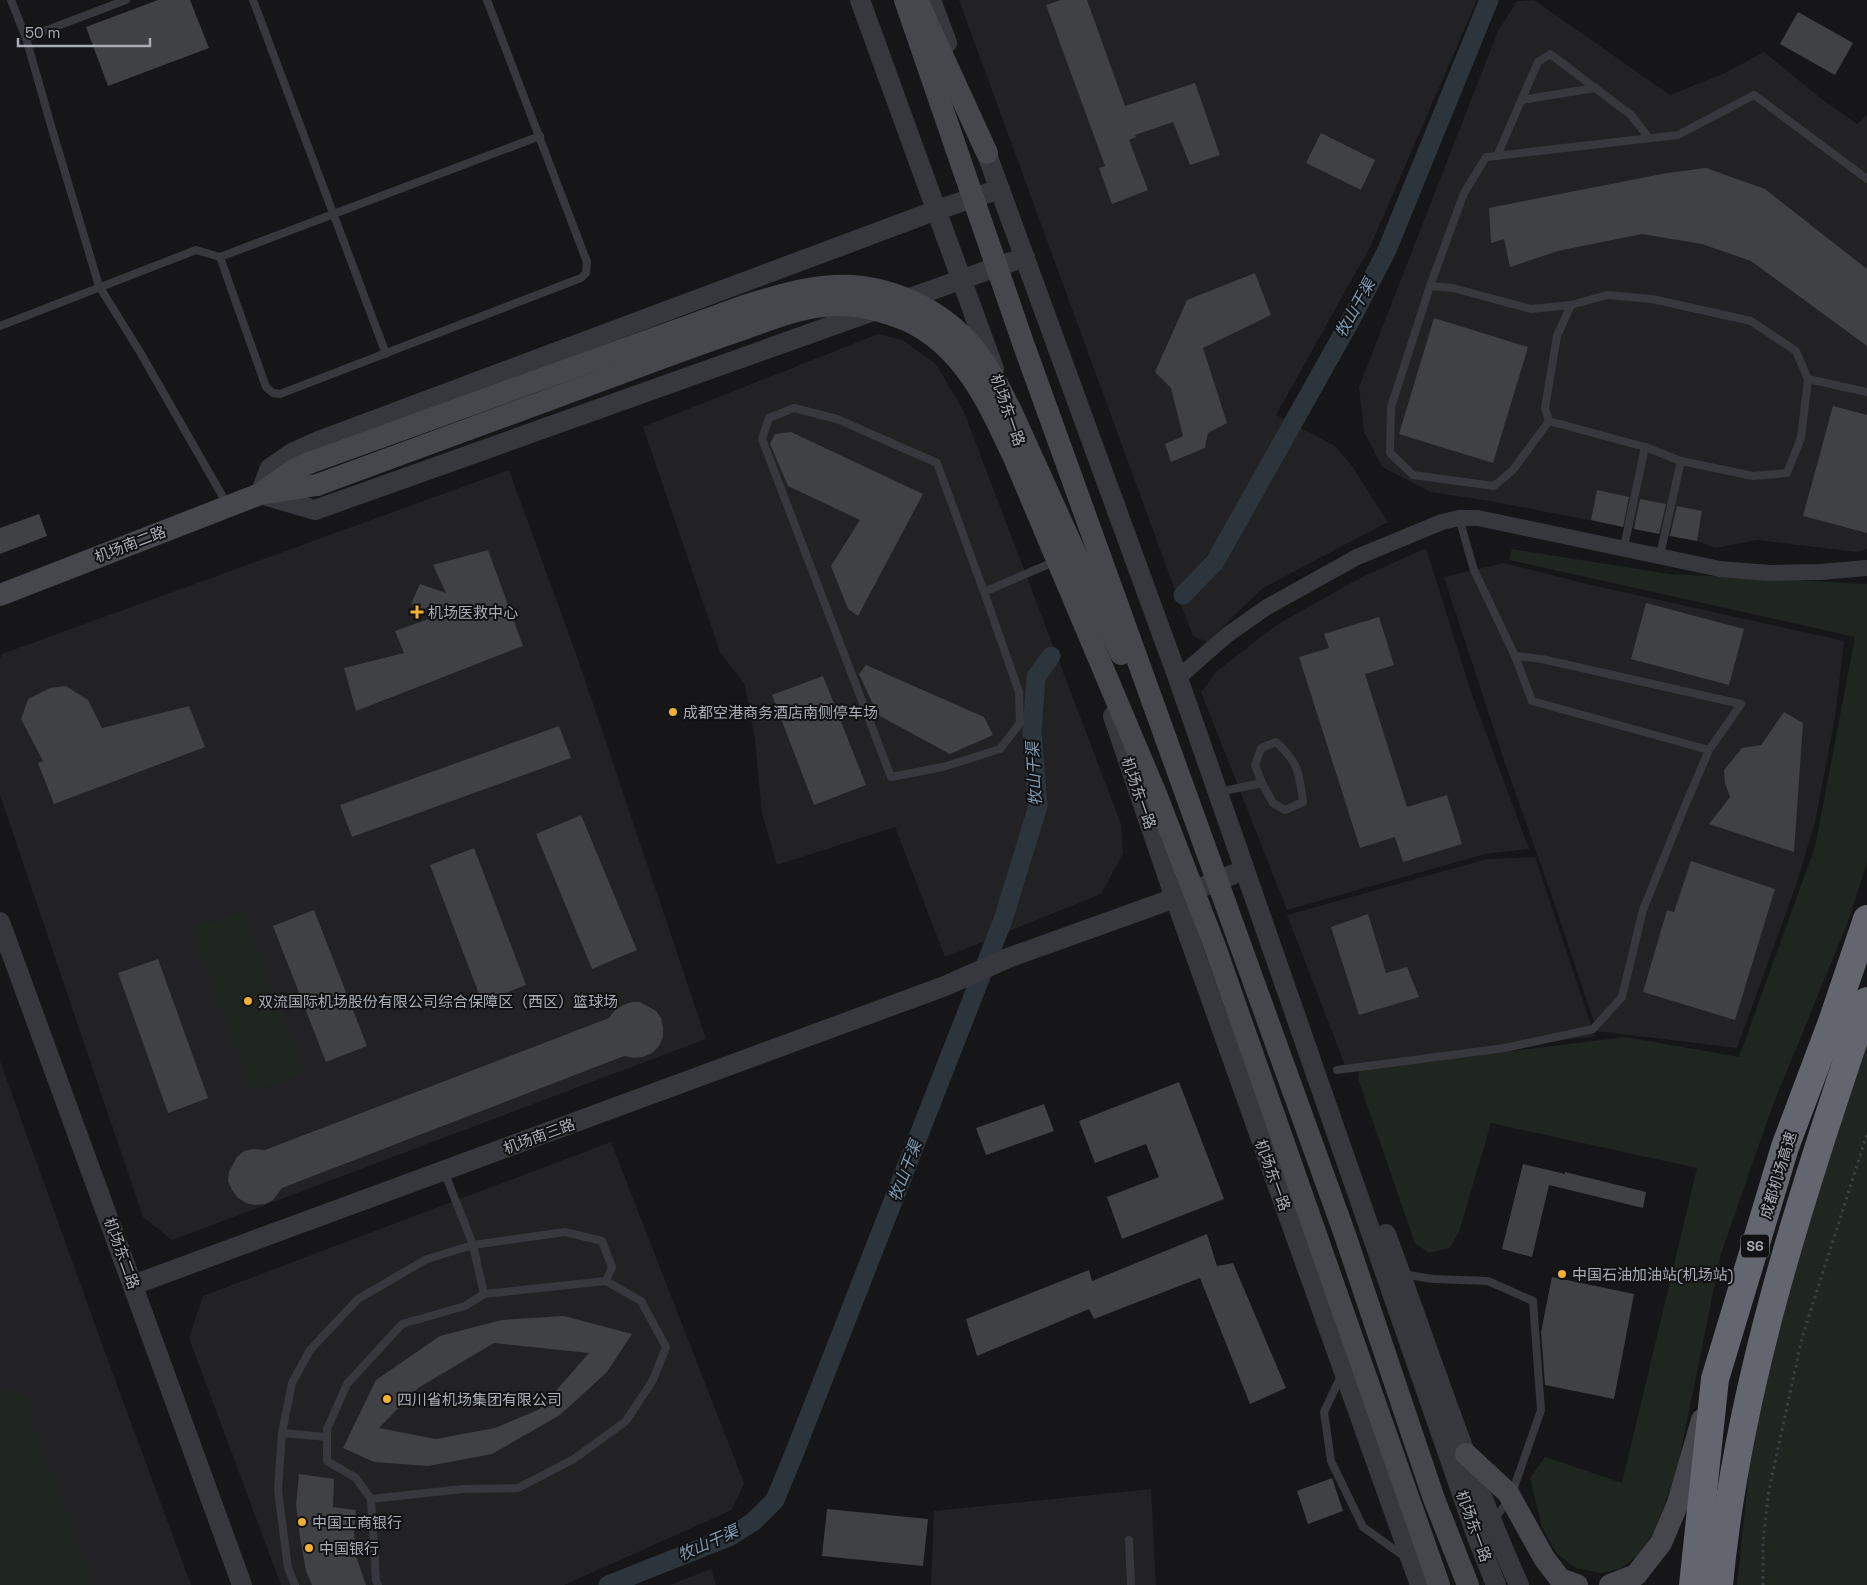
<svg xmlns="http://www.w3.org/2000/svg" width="1867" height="1585" viewBox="0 0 1867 1585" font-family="'Space Grotesk','Noto Sans SC',sans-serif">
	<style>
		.built { fill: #222225 }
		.green { fill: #1e261f }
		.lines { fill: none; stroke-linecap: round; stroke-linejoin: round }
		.canal { stroke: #2c353c; stroke-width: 19 }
		.building { fill: #404145; fill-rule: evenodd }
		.path { stroke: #3d3f44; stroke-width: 3; stroke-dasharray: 2.5 4; stroke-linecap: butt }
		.service { stroke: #37383d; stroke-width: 8 }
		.minor { stroke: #37383d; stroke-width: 16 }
		.tertiary { stroke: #37383d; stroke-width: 20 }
		.secondary { stroke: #45474d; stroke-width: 22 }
		.motorway { stroke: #63666e; stroke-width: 28 }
		.secondary-bridge { stroke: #45474d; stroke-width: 22 }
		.poi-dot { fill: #f2b134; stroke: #111113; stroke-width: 2 }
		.labels { text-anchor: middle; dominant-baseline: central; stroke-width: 4; stroke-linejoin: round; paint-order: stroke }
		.shield { fill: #111113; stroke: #7b7e86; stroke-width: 1 }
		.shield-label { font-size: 14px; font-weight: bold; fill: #a8adb8 }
		.street-label { font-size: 15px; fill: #a8adb8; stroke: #111113 }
		.poi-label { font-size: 15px; fill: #a8adb8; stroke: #111113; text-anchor: start }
		.water-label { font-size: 16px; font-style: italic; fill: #7f9bb3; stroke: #111113 }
	</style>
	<rect width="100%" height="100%" fill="#161618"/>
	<g class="built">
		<polygon points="959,0 1477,0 1370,247 1276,415 1335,446 1352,466 1388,522 1263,588 1207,642 1193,636 1172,582"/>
		<polygon points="1534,0 1670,95 1725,73 1764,52 1828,104 1857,124 1867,115 1867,549 1857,552 1757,540 1716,548 1697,541 1490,501 1431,492 1382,467 1364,432 1359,387 1498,31 1517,1"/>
		<polygon points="878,334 902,340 936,364 964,412 1121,824 1123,853 1101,894 945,957 895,827 777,865 762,813 755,740 745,685 720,652 643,427"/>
		<polygon points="509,470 579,662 706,1039 172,1240 143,1217 0,795 0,659 2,654"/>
		<polygon points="1426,548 1472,695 1529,849 1485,854 1287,910 1201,692 1217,671 1278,624 1360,578"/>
		<polygon points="1504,563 1587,584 1844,641 1835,717 1815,822 1796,885 1737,1048 1597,1031 1556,908 1505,763 1444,577"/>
		<polygon points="1535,857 1595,1036 1428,1057 1345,1065 1287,915 1487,859"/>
		<polygon points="0,1061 106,1355 191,1585 0,1585"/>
		<polygon points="611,1142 744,1483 732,1510 564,1585 281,1585 189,1338 203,1296"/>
		<polygon points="1151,1489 1156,1585 931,1585 934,1511"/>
		<polygon points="711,1569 716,1585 670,1585"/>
	</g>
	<g class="green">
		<polygon points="1512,549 1669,574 1867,584 1867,862 1849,919 1771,1110 1721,1254 1676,1475 1654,1531 1641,1553 1622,1568 1601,1573 1576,1568 1557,1554 1542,1527 1530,1478 1545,1457 1622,1483 1697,1168 1491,1123 1459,1232 1450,1248 1429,1253 1415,1243 1358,1079 1359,1070 1626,1037 1739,1057 1815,847 1855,637 1509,560"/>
		<polygon points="243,911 304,1072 253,1091 193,929"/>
		<polygon points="1867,1039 1867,1585 1737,1585 1752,1442 1774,1331"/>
		<polygon points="0,1391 16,1391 30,1397 34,1434 55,1481 93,1585 0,1585"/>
	</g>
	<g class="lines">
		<g class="canal">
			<polyline points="1183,595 1215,562 1353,316 1387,250 1489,0"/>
			<polyline points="608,1585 729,1537 753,1522 775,1500 794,1454 1003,920 1038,806 1032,731 1036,677 1051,656"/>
		</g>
	</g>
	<g class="building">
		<polygon points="158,0 190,0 209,48 108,86 86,27"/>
		<polygon points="1061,0 1087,0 1125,106 1195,83 1220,155 1190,165 1173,122 1135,135 1136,137 1129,140 1148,190 1112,204 1099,168 1105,166 1046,5"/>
		<polygon points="1798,12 1853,43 1835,75 1780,44"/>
		<polygon points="1321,133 1375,160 1361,190 1306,163"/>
		<polygon points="1706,168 1765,189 1867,269 1867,346 1751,261 1702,244 1642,234 1558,251 1510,267 1504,239 1491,243 1489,208 1667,173"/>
		<polygon points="1255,273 1271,315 1203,348 1227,423 1208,433 1205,448 1171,462 1165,444 1183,436 1171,388 1155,372 1187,300"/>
		<polygon points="1434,318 1528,347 1493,463 1399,434"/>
		<polygon points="1833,406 1867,415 1867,533 1803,516"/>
		<polygon points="791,432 923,494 858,616 848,609 831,566 860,520 788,486 770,444 775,434"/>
		<polygon points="1597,490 1629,497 1623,527 1591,520"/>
		<polygon points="1640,499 1666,504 1659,534 1634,529"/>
		<polygon points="1677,506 1702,511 1697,541 1670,536"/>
		<polygon points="39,514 47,536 0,554 0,528"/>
		<polygon points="488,550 523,646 356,711 344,668 404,653 395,631 437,616 411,604 420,584 446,593 433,565"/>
		<polygon points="1646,603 1744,629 1729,685 1631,659"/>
		<polygon points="1379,617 1394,665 1365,674 1407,807 1447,795 1462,844 1403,862 1395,837 1360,848 1299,657 1329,648 1324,634"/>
		<polygon points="866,665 984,717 993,735 950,754 878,715 859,674"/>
		<polygon points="823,676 866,785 814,805 772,695"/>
		<polygon points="66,686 88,700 102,728 189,706 205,747 54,804 38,763 43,761 21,719 28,699 50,688"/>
		<polygon points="1784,712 1803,723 1794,852 1709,824 1730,797 1725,783 1724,770 1742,748 1761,745"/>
		<polygon points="559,726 571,758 352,837 340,805"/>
		<polygon points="581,815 637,950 592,969 536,834"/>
		<polygon points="474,848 526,985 482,1002 430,865"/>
		<polygon points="1691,861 1775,889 1735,1020 1643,992 1667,910 1674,912"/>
		<polygon points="314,910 367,1046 326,1062 273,926"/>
		<polygon points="1368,914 1386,973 1407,967 1419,997 1359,1015 1331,927"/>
		<polygon points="158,959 208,1098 168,1113 118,973"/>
		<polygon points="632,1002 640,1002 656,1011 661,1018 663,1028 663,1037 659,1046 652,1053 643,1057 634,1058 624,1056 282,1188 273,1200 265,1204 255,1205 246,1203 238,1198 232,1190 228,1181 229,1172 237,1157 244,1151 253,1149 265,1150 609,1018 615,1010 623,1005"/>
		<polygon points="1179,1082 1224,1199 1122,1239 1107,1197 1159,1177 1146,1144 1095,1163 1079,1121"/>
		<polygon points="1044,1104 1054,1131 986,1155 976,1128"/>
		<polygon points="1523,1164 1565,1174 1565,1172 1646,1192 1643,1208 1549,1185 1532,1257 1502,1249"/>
		<polygon points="1207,1234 1217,1266 1233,1263 1286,1388 1250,1404 1200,1278 1094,1319 1089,1309 977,1356 966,1319 1089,1270 1092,1281"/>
		<polygon points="1552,1277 1634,1294 1614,1399 1545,1385 1541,1332"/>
		<path d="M564 1316 632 1334 607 1372 560 1415 492 1454 428 1466 374 1462 343 1448 376 1380 440 1336 502 1320ZM494 1343 589 1353 540 1409 495 1428 436 1439 379 1428 418 1388Z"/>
		<polygon points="299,1474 334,1479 333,1507 356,1510 354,1532 356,1556 366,1585 312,1585 306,1571 300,1537 296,1505"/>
		<polygon points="1332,1478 1343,1511 1308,1524 1297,1491"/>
		<polygon points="827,1509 928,1519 923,1566 822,1556"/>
	</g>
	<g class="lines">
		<polyline class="path" points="1763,1585 1763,1541 1769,1490 1802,1338 1867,1134"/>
		<g class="service">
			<polyline points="11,0 26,38 52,129 99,286 140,352 227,504"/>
			<polyline points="253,0 386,354"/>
			<polyline points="26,38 126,0"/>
			<polyline points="1522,100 1595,88"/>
			<polyline points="1497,156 1538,62 1550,54 1631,115 1649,138"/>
			<polyline points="220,257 266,387 273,393 280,394 581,278 586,273 587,262 487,0"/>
			<polyline points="1430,286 1464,193 1486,157 1678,135 1754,95 1867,179"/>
			<polygon points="1607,295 1652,299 1751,321 1796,351 1808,379 1801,438 1787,473 1753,476 1681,461 1645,447 1549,421 1545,408 1557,336 1571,305"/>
			<polyline points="0,326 196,250 220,257 540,136"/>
			<polyline points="1808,379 1867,392"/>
			<polyline points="1549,421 1513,470 1494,486 1413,475 1390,453 1391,407 1430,286 1453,288 1531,309 1571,305"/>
			<polyline points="1624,547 1645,447"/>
			<polyline points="1660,555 1681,461"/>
			<polyline points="984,592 1019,692 1020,723 1000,749 943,767 891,777 762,439 769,418 794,408 837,419 937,463 984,592 1056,561"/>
			<polyline points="1515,656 1532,701 1709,750"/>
			<path d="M1276 742C1299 763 1299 773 1303 802L1285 810 1273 803 1262 783 1255 765 1261 748Z"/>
			<polyline points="1219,792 1262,783"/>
			<polyline points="1337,1070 1505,1048 1593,1029 1622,997 1643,910 1682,813 1709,750 1741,704 1542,659 1515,656 1474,570 1459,518"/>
			<polyline points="1402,1274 1433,1279 1488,1281 1533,1301 1541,1410 1510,1499 1493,1520"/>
			<polyline points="1341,1376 1324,1412 1331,1461 1363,1527 1405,1557"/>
			<polyline points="282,1433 327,1437"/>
			<polyline points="371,1499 463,1489 518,1488 574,1459 626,1421 653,1380 666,1347 641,1301 606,1281"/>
			<polyline points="1129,1540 1131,1585"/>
			<polyline points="295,1585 288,1568 278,1490 282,1433 292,1383 310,1350 358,1299 427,1259 473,1245 565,1232 602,1241 612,1267 606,1281 484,1294"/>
			<polyline points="378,1585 376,1580 371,1499 356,1478 327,1461 327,1429 347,1384 402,1324 465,1306 484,1294 473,1245 444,1171"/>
		</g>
		<polyline class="minor" points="1178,678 1227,635 1267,607 1357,557 1442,522 1459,518 1478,518 1720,569 1769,573 1820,572 1867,568"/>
		<g class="tertiary">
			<polyline points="860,0 994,369"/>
			<polyline points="931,0 947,43"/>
			<polyline points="981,138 1178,678 1477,1537 1496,1585"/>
			<polyline points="1000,189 937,210 321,440 292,453 270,468 260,494 315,510 1025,257"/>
			<polyline points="1113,716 1175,898 1420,1585"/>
			<polyline points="0,922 242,1585"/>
			<path d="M1386 1234C1429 1351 1468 1471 1519 1585"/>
			<polyline points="133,1285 945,986 1008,958 1175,898 1244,870"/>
		</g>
		<g class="secondary">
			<polyline points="917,0 987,153"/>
			<polyline points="263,492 292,471 309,463"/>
			<polyline points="0,595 260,494 317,485"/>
			<polyline points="1466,1454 1508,1493 1544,1558 1560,1579 1577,1585"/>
			<polyline points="1610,1585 1636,1575 1661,1543 1678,1503 1702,1420"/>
		</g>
		<g class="motorway">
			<polyline points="1693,1585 1715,1379 1785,1147 1832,1022 1867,919"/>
			<path d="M1719 1585C1738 1383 1803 1192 1867 1001"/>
		</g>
		<g class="secondary-bridge">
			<polyline points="905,0 1022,340 1344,1232 1434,1499 1468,1585"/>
			<path d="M309 463 744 306C773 297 802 288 833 286 888 283 943 309 977 352 992 372 1002 393 1013 415L1121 654"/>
			<path d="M317 485C426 445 534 405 643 365 677 352 711 340 746 328 771 319 796 309 823 306 850 302 881 310 906 320 964 346 990 406 1015 460L1156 794 1214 944 1439 1585"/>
		</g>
	</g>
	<g class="poi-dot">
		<path d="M414.5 604.5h5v5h5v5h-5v5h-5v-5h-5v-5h5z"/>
		<circle cx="673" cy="712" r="5"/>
		<circle cx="248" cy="1001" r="5"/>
		<circle cx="1562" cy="1274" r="5"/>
		<circle cx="387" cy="1399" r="5"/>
		<circle cx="302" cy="1522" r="5"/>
		<circle cx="309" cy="1548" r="5"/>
	</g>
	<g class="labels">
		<rect class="shield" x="1741" y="1234.5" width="28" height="23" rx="4"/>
		<g class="shield-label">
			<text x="1755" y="1246">S6</text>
		</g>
		<g class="street-label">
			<text transform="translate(1008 410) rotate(71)">机场东一路</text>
			<text transform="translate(130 544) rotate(-21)">机场南二路</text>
			<text transform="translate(1139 793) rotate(71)">机场东一路</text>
			<text transform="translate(539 1136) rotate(-20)">机场南三路</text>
			<text transform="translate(1273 1175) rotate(70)">机场东一路</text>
			<text transform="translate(1778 1175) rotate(-73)">成都机场高速</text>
			<text transform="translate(122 1253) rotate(70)">机场东二路</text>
			<text transform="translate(1474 1526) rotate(70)">机场东一路</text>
		</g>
		<g class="poi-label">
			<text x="428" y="612">机场医救中心</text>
			<text x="683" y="712">成都空港商务酒店南侧停车场</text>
			<text x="258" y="1001">双流国际机场股份有限公司综合保障区（西区）篮球场</text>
			<text x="1572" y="1274">中国石油加油站(机场站)</text>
			<text x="397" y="1399">四川省机场集团有限公司</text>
			<text x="312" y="1522">中国工商银行</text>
			<text x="319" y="1548">中国银行</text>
		</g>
		<g class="water-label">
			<text transform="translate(1355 308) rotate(-61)">牧山干渠</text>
			<text transform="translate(1034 774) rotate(-93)">牧山干渠</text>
			<text transform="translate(905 1171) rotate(-69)">牧山干渠</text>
			<text transform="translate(708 1543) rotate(-24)">牧山干渠</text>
		</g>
	</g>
	<path d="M18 38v8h132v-8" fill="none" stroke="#a8adb8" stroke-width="2.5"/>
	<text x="25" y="38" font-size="15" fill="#a8adb8" stroke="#111113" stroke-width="4" paint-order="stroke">50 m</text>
</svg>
